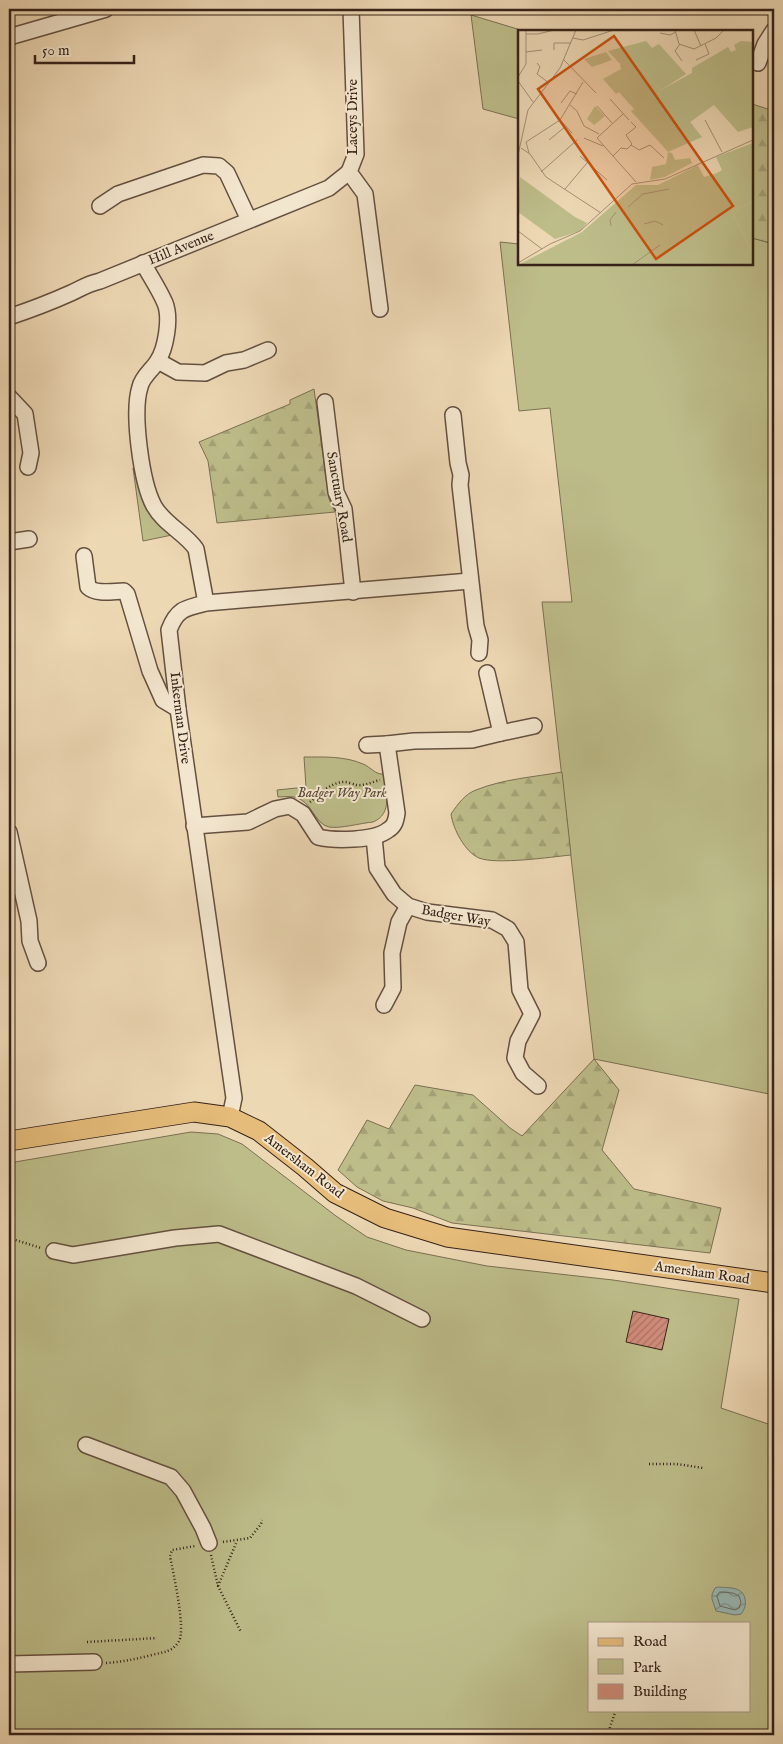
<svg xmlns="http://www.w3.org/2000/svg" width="783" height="1744" viewBox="0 0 783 1744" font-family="'IM FELL English',serif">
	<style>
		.green { fill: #bdbd8a; stroke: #7a7052; fill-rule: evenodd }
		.forest { fill: url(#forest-firs); stroke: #7a7052 }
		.water { fill: url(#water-waves); stroke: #727d76 }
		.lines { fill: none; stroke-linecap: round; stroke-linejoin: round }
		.shore { stroke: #686e66; stroke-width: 1 }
		.building { fill: url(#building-hatch); stroke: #362219 }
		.minor-casing { stroke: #645040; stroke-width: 18 }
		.major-casing { stroke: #362219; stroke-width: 21 }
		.path { stroke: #362219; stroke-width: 2.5; stroke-dasharray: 1 2.5; stroke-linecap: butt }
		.minor { stroke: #f3e6ce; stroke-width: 15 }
		.major { stroke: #e6bc7a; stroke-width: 19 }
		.labels { text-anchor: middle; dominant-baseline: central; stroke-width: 4; stroke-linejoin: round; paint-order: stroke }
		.street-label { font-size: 14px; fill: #362219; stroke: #f3e6ce }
		.park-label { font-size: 14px; font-style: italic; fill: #584935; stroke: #f3e6ce }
		.inset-road { fill: none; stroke: #a48f76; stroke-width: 1 }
		.view { fill: #cd510e; fill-opacity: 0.15; stroke: #cd510e; stroke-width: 2.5 }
		.inset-edge { fill: none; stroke: #362219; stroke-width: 2.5 }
	</style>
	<defs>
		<pattern id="forest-firs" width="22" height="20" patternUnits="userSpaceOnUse" patternTransform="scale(1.25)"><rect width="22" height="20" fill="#bdbd8a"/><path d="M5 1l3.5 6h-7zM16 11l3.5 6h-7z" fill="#a3a276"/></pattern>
		<pattern id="water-waves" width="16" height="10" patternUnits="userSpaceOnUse" patternTransform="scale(1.25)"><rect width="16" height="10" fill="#9ab9b4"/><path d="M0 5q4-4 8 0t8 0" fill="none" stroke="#7e9692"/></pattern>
		<pattern id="building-hatch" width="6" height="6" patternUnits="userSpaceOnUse" patternTransform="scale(1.25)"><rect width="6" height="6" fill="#d08c7a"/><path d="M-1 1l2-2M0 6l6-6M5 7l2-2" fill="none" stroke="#aa7263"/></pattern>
	</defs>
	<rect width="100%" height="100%" fill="#edd8b4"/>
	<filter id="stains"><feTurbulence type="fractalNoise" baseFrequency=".004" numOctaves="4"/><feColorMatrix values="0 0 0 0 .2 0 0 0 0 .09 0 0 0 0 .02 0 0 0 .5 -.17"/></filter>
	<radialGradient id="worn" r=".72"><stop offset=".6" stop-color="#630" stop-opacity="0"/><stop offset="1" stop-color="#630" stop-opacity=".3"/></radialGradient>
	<g class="green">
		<polygon points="471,15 524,31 519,31 519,119 483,109"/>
		<polygon points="752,238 774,244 774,1095 594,1059 542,602 572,602 550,408 519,411 500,242 519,244 519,264 752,264"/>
		<polygon points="133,468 143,501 159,522 172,535 143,541"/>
		<path d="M304 757C324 757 345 756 363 764 371 767 375 775 384 774 386 791 393 814 373 822 361 823 340 829 329 827 314 824 312 800 294 797 289 796 283 797 278 797L277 790 306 787Z"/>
		<path d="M191 1132 218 1134 242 1144 336 1216 367 1237 406 1250 487 1266 613 1280 739 1299 721 1408 774 1426V1735H9V1163ZM589 1623H749V1710H589Z"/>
	</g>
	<g class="forest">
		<polygon points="752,104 774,111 774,244 752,238"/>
		<polygon points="314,389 329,499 335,512 217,523 208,461 199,442 290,404 290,400"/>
		<path d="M562 772 571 855C551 857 496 865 479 858 465 852 453 829 451 814 458 804 465 794 476 790 503 779 534 777 562 772Z"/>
		<polygon points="594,1059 619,1090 602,1150 634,1189 721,1208 710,1253 452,1223 413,1208 383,1201 357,1187 338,1170 367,1120 389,1129 415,1085 473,1095 510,1128 522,1136"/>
	</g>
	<path class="water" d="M718 1587C727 1588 743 1586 745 1599 746 1605 745 1609 741 1614L735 1615 716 1611 712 1599V1594L715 1588Z"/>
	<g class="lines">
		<polygon class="shore" points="720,1592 733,1593 739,1596 741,1602 739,1608 735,1610 720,1606 717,1596"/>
	</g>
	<polygon class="building" points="633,1311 669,1319 662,1350 626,1342"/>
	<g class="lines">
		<g class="minor-casing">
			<g id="minor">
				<polyline points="351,9 356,154 349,172 365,194 380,309"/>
				<polyline points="9,37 106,9"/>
				<polyline points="758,63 765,44 774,30"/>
				<polyline points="100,206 118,194 203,165 219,166 227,173 249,220"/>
				<path d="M143 263C150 276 159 289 165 303 171 318 166 349 157 362 152 370 142 377 140 387 132 412 141 482 154 506 164 524 185 533 196 549L206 603"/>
				<path d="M9 317C30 310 51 302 71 293 82 288 87 284 100 281L329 188 349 172"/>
				<polyline points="158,361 178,372 205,373 226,363 244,360 268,350"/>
				<polyline points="9,397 25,414 31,453 28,467"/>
				<polyline points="325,402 336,492 344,509 353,592"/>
				<polyline points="453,415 458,463 461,475 460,485 476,626 480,640 479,653"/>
				<polyline points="9,542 29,539"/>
				<path d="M84 556 88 587C96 595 114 591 124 591L127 594 150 671 163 700 178 709"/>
				<polyline points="501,733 534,726"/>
				<polyline points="367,745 387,744"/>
				<path d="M194 826 248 822 275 809 290 806 303 814 318 837C334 841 374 841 388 830 395 826 396 820 397 813L387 744 414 741 472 740 501 733 487 673"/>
				<polyline points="9,832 29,921 30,941 38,963"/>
				<polyline points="374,837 377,868 394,894 408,906 427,912 492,920 508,929 516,942 520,990 532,1014 518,1041 515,1058 523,1073 538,1086"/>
				<polyline points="384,1005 393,988 392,953 399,922 408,906"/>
				<path d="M230 1117 234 1098 178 709 169 630C177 609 185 608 206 603L470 581"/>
				<polyline points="54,1251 73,1255 175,1238 219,1234 356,1286 422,1319"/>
				<polyline points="86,1445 171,1477 183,1491 203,1528 209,1543"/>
				<polyline points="9,1664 94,1662"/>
			</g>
		</g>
		<g class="major-casing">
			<polyline id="major" points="9,1141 194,1112 230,1117 259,1131 305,1167 335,1193 385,1218 447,1237 774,1283"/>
		</g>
		<g class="path">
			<path d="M310 802C320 794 331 782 344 782 348 782 353 784 356 785 365 786 372 782 380 780"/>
			<polyline points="9,1238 41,1248"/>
			<polyline points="649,1464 677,1464 703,1468"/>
			<polyline points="223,1542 250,1538 261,1524 262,1520"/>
			<polyline points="211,1555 218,1586 241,1632"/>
			<polyline points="218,1586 237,1541"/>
			<polyline points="87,1642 157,1638"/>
			<path d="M106 1663C122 1662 136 1659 152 1655 163 1652 173 1652 179 1641 186 1629 173 1572 170 1556L172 1550 195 1546"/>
			<polyline points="609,1735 610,1727 616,1710"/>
		</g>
		<use href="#minor" class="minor"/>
		<use href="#major" class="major"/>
	</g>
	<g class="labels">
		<g class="street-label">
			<text transform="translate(353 117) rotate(-90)">Laceys Drive</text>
			<text transform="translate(181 248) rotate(-22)">Hill Avenue</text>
			<text transform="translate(339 497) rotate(80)">Sanctuary Road</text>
			<text transform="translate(180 718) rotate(83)">Inkerman Drive</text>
			<text transform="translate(456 916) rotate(10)">Badger Way</text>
			<text transform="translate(304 1166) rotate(38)">Amersham Road</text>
			<text transform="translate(702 1273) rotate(8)">Amersham Road</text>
		</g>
		<g class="park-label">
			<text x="342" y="793">Badger Way Park</text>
		</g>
	</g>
	<g transform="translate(518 30)">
		<rect width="235" height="235" fill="#edd8b4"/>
		<path d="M223 11 235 12V97L220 102 196 75 172 92 184 107 150 122 113 81 116 79 101 62 98 64 85 49 103 39 102 34 114 29 143 60 174 43V38L210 17 213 22 218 20 216 15ZM88 22 94 30 74 37 66 29ZM235 113V172L214 181 235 224V235H55L40 227 53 235H0L64 202 118 155H140L180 135 186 147 199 143 204 140 198 127Z" fill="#bdbd8a"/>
		<path d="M128 11 134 18 141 14 168 44 143 60 114 29 102 34 90 21ZM77 76 87 86 76 95 69 89ZM150 122 154 123 157 130 172 128 174 133 147 147 132 150 134 137 148 134ZM2 147 57 187 69 193 62 201 37 209 0 182ZM235 172V224L214 181ZM192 201 198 205 196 221 183 213 187 203ZM34 218 49 224 63 235H53L37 226 31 220Z" fill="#bdbd8a"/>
		<path class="inset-road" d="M8 0V4H20L36 0M157 0 161 14 176 19 198 8 206 0M176 0 183 16M142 3 152 5 158 2M55 8 65 10 96 0M162 14 157 21 164 31M36 20V13H53M8 22 24 20M46 30 78 63M178 30 191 24 187 14M19 33 22 37 19 44 31 53M0 47 8 34V4M0 51 15 72M92 69 111 90M43 73 52 61 59 64M52 75 59 81 66 96 81 104M79 76 94 93M105 84 79 108 118 152M42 90 54 103M187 90 204 122M66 108 85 116M31 110 47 97M113 115 121 120 132 115 146 128M3 118 12 124 28 147 83 183M11 123 8 112 42 90 65 52M0 125 10 80 42 38 58 0M62 126 89 150M95 126 103 118 109 119 114 114 108 105 118 97 113 92M23 142 59 110M47 159 69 133M110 177 125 164 151 159M126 194 137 191 145 195M93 196 92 190 98 182M0 201 24 219M0 233 32 214 62 201 114 154 147 149 235 110M114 235 142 215"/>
		<path class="view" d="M96 6 215 176 138 229 20 59Z"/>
		<rect width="235" height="235" class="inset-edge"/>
	</g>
	<rect width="783" height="1744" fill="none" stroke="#edd8b4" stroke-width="30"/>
	<rect x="10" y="10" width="763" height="1724" fill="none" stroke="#362219" stroke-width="2.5"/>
	<rect x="15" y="15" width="753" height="1714" fill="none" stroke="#362219"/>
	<rect x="588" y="1622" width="162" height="90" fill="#f3e6ce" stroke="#a79886"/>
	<rect x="598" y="1638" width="25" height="8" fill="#e6bc7a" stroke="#a79886"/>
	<text x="633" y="1646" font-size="15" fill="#362219">Road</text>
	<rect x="598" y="1659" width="25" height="15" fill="#bdbd8a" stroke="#a79886"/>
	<text x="633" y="1672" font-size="15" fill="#362219">Park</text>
	<rect x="598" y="1684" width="25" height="15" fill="#d08c7a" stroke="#a79886"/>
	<text x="633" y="1696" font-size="15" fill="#362219">Building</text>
	<path d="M35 55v8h99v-8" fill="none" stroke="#362219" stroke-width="2.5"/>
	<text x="42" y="55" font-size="15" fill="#362219" stroke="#f3e6ce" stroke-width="4" paint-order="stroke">50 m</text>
	<rect width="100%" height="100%" filter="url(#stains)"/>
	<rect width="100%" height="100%" fill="url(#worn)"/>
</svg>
